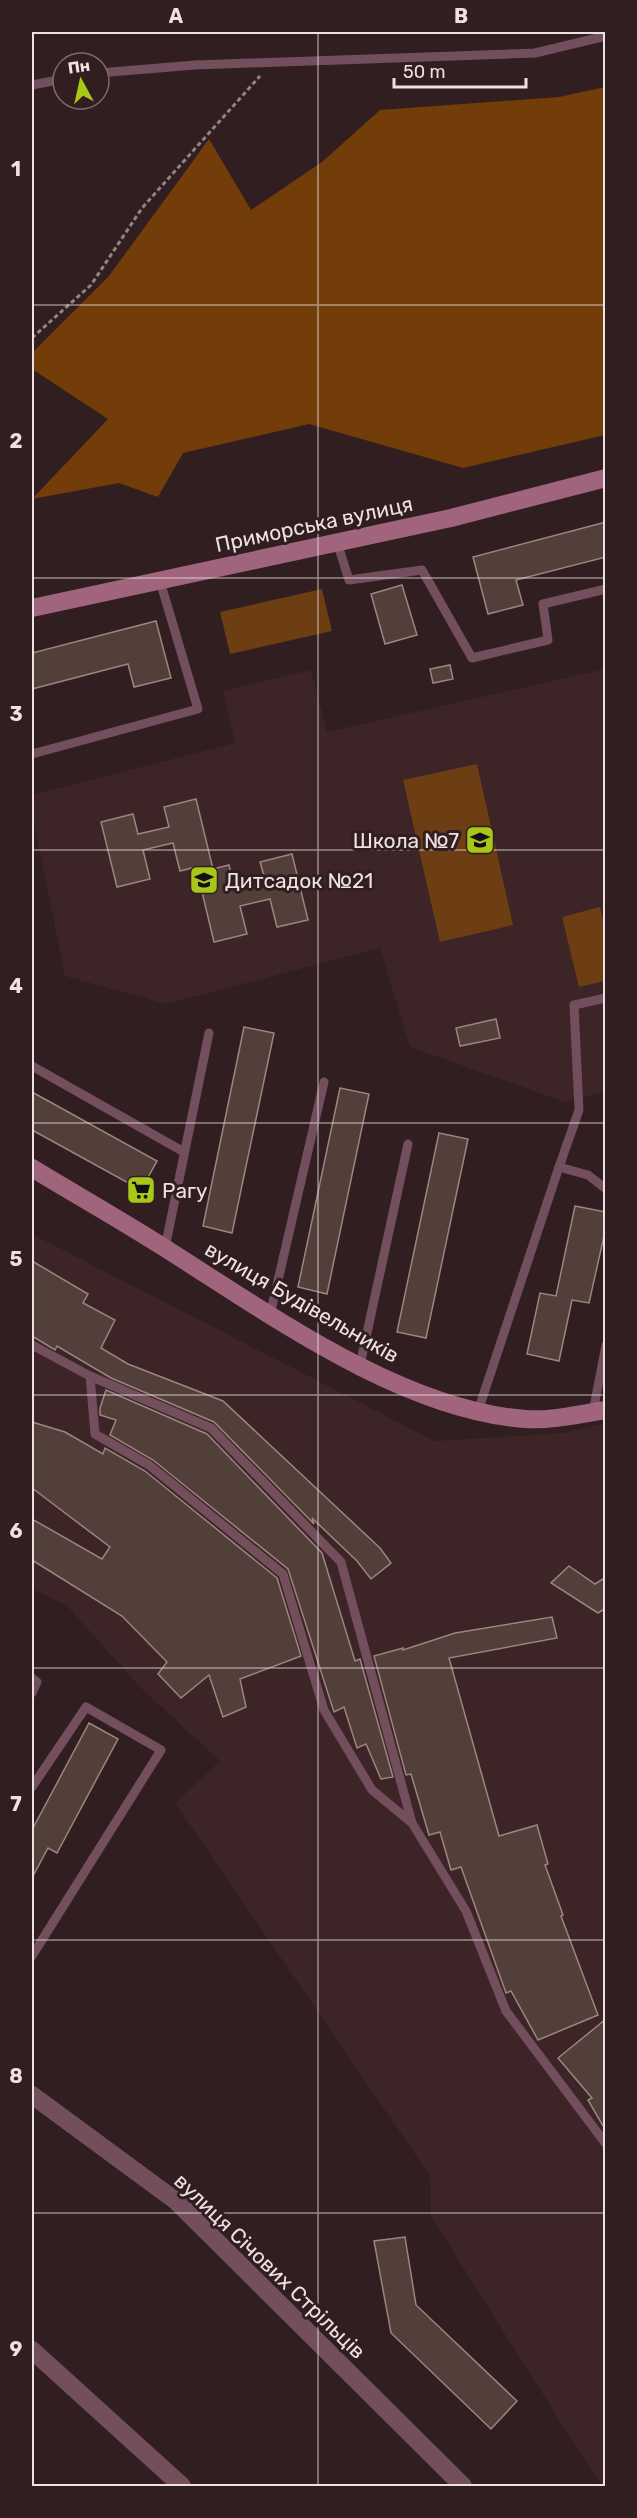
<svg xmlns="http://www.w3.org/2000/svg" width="637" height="2518" viewBox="0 0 637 2518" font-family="Rubik,sans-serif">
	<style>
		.built { fill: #3d2426 }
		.green { fill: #6d3d13 }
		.forest { fill: #733d0a }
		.building { fill: #523f3a; stroke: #9b857f; stroke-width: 1.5 }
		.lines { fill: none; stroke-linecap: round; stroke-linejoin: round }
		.path { stroke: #928384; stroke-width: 3; stroke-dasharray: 4.5 3; stroke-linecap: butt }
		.lane { stroke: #734e5d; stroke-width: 9 }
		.street { stroke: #734e5d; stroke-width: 18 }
		.secondary { stroke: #a0657d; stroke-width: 18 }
		.grid { fill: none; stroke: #eee1e1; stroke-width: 1.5; stroke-opacity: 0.55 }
		.labels { text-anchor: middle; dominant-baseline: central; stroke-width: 6; stroke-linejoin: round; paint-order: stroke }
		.street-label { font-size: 21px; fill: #eee1e1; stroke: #301e20 }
		.poi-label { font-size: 21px; fill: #eee1e1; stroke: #301e20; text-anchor: start }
		.neatline { fill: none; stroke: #eee1e1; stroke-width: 2 }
		.grid-label { font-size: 20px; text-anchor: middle; font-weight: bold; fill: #eee1e1 }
	</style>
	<rect width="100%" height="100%" fill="#301e20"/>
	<g class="built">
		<polygon points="605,669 605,1092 565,1102 410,1047 380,948 166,1004 65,976 32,813 32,795 235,743 223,691 311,670 327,732"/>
		<polygon points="32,1234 435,1441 564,1433 605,1423 605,2486 603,2486 564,2428 431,2216 430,2176 175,1803 220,1761 142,1689 67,1606 32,1589"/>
	</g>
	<g class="green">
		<polygon points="322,589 332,631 230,654 220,612"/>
		<polygon points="477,764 513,925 440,942 403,780"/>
		<polygon points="600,907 605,929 605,981 579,987 562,917"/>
	</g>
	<polygon class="forest" points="605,87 605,435 463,468 309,424 183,453 158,497 119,483 32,499 108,419 32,369 32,353 109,276 209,139 251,210 322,162 380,110 559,97"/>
	<g class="building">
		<polygon points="606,522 606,557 516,580 523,605 488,614 473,557"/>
		<polygon points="402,585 417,635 385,644 371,594"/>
		<polygon points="156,621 171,678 134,687 128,664 32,689 32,653"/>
		<polygon points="450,665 453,679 433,683 430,669"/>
		<polygon points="196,799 213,869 229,865 235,890 266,883 260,862 292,854 308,920 277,927 270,899 240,906 247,934 214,942 196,867 180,871 173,843 143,850 150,879 117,887 101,822 133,814 138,834 169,827 164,807"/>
		<polygon points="496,1019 500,1038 460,1046 456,1028"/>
		<polygon points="244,1027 274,1033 232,1233 203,1226"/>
		<polygon points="340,1088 369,1094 327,1294 298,1287"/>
		<polygon points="32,1092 157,1161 141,1190 32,1130"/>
		<polygon points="439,1133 468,1139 426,1338 397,1332"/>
		<polygon points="575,1206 606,1212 606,1227 589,1303 572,1300 559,1361 527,1354 540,1293 556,1296"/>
		<polygon points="32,1261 88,1294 83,1303 115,1320 101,1348 128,1364 223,1401 380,1548 391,1563 371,1579 357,1561 312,1518 314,1524 214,1422 111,1378 57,1346 55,1350 32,1336"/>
		<polygon points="106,1390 207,1434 322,1553 355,1661 360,1659 393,1777 381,1779 366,1744 357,1748 344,1707 334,1712 288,1569 153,1460 110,1435 116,1420 100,1415 100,1408"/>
		<polygon points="32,1422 65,1432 103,1454 105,1448 145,1471 277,1578 301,1656 240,1679 246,1707 223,1717 209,1675 181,1698 158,1674 167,1662 122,1616 32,1560 32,1519 102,1559 110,1547 32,1488"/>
		<polygon points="569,1566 595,1584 606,1577 606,1608 598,1613 551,1583"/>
		<polygon points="552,1617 557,1638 449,1658 499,1836 537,1825 548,1864 545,1865 563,1915 561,1916 598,2015 538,2040 511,1991 506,1993 461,1867 451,1870 440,1832 429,1835 411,1774 406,1775 374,1656 403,1648 403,1650 455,1633"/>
		<polygon points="89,1723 118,1739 57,1853 48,1848 32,1878 32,1830"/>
		<polygon points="606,2019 606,2131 588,2100 592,2098 558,2058"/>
		<polygon points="405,2237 416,2305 517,2401 491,2429 391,2333 374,2241"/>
	</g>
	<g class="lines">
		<polyline class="path" points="32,338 91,285 142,208 260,76"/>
		<g class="lane">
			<polyline points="99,73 195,65 535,53 606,36"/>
			<polyline points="32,85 63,79"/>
			<polyline points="337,542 349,580 422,570 472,658 548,640 543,604 606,589"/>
			<polyline points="32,754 198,709 160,581"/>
			<polyline points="32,1066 184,1152"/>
			<polyline points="559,1167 579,1110 574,1005 606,998"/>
			<polyline points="165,1248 209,1033"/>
			<polyline points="270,1315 324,1082"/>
			<polyline points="32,1345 90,1376 211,1428 341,1562 412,1823 466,1911 506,2011 606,2144"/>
			<polyline points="360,1365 408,1144"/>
			<polyline points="90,1376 95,1434 149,1465 283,1574 324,1710 372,1790 412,1823"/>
			<polyline points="478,1411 559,1167 588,1175 606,1189"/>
			<polyline points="593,1412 606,1345"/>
			<polyline points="32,1678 37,1682 32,1693"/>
			<polyline points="32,1787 86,1707 161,1750 32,1956"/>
		</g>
		<g class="street">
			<polyline points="32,2095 176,2201 463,2486"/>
			<polyline points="32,2350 182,2486"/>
		</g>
		<g class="secondary">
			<polyline points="32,608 451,518 606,478"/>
			<path d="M32 1168C78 1196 126 1223 171 1252 272 1316 403 1410 525 1419 551 1421 579 1414 606 1410"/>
		</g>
	</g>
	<path class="grid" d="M318 32V2486M32 305H606M32 578H606M32 850H606M32 1123H606M32 1395H606M32 1668H606M32 1940H606M32 2213H606"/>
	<defs>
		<g id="school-square" transform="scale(1.5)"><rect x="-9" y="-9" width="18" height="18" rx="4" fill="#a9c719" stroke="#301e20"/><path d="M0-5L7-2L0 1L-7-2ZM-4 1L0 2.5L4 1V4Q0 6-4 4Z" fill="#111"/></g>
		<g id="supermarket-square" transform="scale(1.5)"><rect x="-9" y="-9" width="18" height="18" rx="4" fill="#a9c719" stroke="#301e20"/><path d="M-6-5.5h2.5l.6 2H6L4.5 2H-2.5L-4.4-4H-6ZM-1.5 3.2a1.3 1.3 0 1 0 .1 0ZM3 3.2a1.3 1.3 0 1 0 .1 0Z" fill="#111"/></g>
	</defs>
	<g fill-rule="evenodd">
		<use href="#school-square" x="480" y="840"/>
		<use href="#school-square" x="204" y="880"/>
		<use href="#supermarket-square" x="141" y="1190"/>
	</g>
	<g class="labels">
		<g class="street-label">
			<text transform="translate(314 524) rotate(-12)">Приморська вулиця</text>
			<text transform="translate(302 1302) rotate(30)">вулиця Будівельників</text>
			<text transform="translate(270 2266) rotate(44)">вулиця Січових Стрільців</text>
		</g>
		<g class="poi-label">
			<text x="459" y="840" text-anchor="end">Школа №7</text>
			<text x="225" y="880">Дитсадок №21</text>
			<text x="162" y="1190">Рагу</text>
		</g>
	</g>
	<rect width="637" height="2518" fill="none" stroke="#301e20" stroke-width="66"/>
	<g transform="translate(81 81) rotate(352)"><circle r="28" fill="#301e20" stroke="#7c6c6d" stroke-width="1.5"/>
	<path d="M0-4.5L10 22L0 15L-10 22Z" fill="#a9c719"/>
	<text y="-9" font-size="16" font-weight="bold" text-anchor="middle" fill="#eee1e1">Пн</text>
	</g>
	<path d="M394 78v9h132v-9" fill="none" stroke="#eee1e1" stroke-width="3"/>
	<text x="403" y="78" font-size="18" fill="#eee1e1" stroke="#301e20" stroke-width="4.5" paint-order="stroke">50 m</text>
	<rect x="33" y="33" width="571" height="2452" class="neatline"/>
	<g class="grid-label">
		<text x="176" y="23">A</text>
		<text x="461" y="23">B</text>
		<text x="16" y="176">1</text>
		<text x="16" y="448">2</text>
		<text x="16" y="721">3</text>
		<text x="16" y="993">4</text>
		<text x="16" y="1266">5</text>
		<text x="16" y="1538">6</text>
		<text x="16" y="1811">7</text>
		<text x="16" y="2083">8</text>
		<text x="16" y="2356">9</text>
	</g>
</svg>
